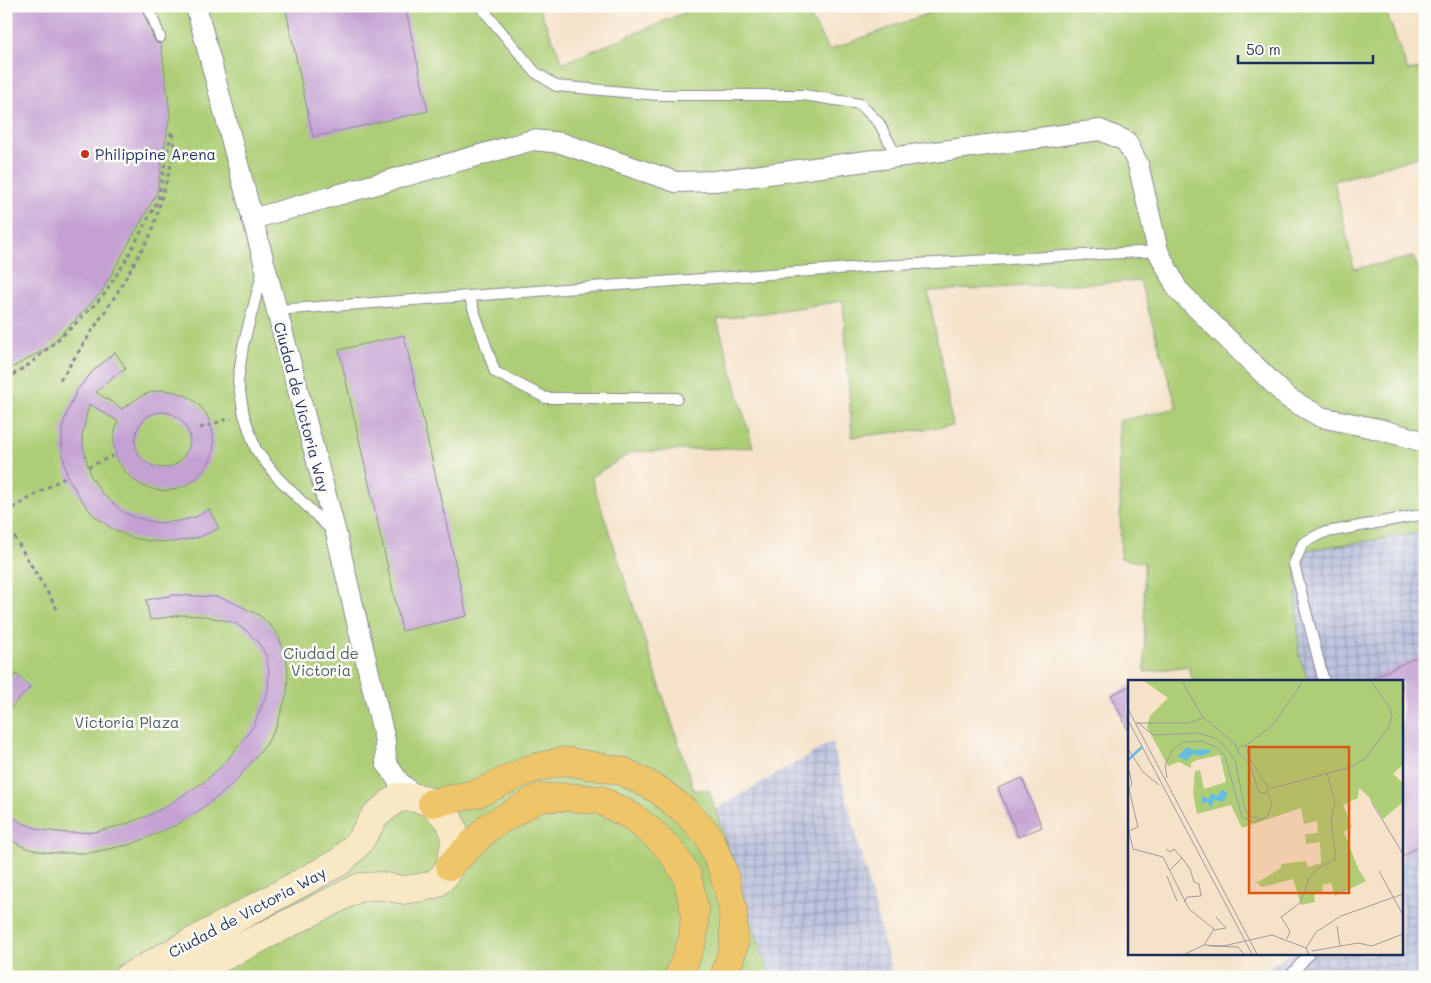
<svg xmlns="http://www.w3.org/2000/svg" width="1431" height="983" viewBox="0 0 1431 983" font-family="Mali,sans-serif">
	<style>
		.industrial { fill: url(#industrial-grid) }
		.green { fill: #adce76; stroke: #647e6a }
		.building { fill: #c4a1d3; fill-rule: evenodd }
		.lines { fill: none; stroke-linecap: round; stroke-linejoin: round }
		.lane-casing { stroke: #888894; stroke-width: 12 }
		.street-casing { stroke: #888894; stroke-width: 22 }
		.secondary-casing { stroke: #888894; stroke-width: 29 }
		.highway-casing { stroke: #888894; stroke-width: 29 }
		.path { stroke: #888894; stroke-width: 3; stroke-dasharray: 4 4; stroke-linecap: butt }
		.lane { stroke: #fff; stroke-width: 10 }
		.street { stroke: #fff; stroke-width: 20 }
		.secondary { stroke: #f8e8c3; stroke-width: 28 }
		.highway { stroke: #eec569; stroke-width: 28 }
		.poi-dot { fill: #c8321e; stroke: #fdfcf7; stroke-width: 2 }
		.labels { text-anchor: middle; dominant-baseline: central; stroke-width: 5; stroke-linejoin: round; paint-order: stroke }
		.poi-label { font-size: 15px; fill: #1b2f5e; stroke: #fdfcf7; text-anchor: start }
		.street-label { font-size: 15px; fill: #1b2f5e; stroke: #fdfcf7 }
		.park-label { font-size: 15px; fill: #475f65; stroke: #fdfcf7 }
		.inset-river { fill: none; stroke: #65bee2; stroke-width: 2.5 }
		.inset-road { fill: none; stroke: #9e9a9e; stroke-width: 1 }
		.view { fill: #de5710; fill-opacity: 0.15; stroke: #de5710; stroke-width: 2.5 }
		.inset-edge { fill: none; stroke: #1b2f5e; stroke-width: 2.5 }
	</style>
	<defs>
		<pattern id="industrial-grid" width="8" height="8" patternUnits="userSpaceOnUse" patternTransform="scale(1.25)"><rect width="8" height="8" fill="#bdc3de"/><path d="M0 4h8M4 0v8" fill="none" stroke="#999fb7"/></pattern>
	</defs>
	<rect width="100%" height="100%" fill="#fdfcf7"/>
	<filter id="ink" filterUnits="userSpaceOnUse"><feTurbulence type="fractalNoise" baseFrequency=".02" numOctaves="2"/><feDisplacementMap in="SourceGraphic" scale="10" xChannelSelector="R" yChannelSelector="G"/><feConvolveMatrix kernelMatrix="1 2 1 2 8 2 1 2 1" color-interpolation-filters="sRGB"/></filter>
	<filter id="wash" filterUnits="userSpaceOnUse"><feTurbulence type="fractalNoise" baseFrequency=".0096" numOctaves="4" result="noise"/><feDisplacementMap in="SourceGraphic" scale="20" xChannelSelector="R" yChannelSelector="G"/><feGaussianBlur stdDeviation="1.12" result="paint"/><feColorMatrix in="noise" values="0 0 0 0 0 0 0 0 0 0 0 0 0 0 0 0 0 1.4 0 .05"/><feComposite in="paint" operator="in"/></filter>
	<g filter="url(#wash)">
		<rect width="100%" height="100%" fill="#f5e2c9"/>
		<g class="industrial">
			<polygon points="1425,532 1425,977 1254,977 1289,954 1402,954 1402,682 1309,682 1299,656 1295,552"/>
			<polygon points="832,742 893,977 770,977 716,809"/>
		</g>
		<polygon class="green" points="6,6 538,6 563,63 701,6 804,6 829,50 948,6 1384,6 1408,71 1425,68 1425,155 1334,181 1354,269 1413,257 1425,283 1425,532 1295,552 1299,656 1309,682 1193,682 1188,666 1145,672 1144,563 1121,558 1119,421 1177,408 1140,281 928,291 953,426 852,437 843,301 717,320 753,447 632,452 591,477 694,790 709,790 770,977 6,977"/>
		<g id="blocks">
			<g class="building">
				<polygon points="6,6 141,6 154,39 156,43 161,44 170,114 157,193 101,293 49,347 6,371"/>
				<polygon points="285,6 405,6 428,111 313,137"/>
				<polygon points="404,335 467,616 402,631 339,350"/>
				<path d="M115 352 126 369 115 375 96 392 122 409 141 396 152 392 164 390 176 392 187 396 197 403 205 412 210 422 213 434 214 446 211 458 205 469 197 478 187 485 176 489 164 491 152 489 141 485 131 478 123 469 117 459 114 447V435L118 421 89 404 82 436 84 450 91 477 102 493 123 512 134 517 157 523 179 521 196 517 209 509 219 528 200 537 174 542 149 541 132 538 111 528 92 514 79 496 67 476 62 450V428L68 410 77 390 93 371ZM164 412 172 414 180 418 185 425 189 433 190 441 188 450 178 463 170 467 161 468 153 466 145 462 139 455 136 447 135 439 137 430 141 423 147 417 155 413Z"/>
				<polygon points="174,595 218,597 232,602 259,615 271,626 279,637 287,662 288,676 287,694 276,727 266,745 238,778 224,792 197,812 176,825 132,844 89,853 57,853 43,852 26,848 6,838 6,812 20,822 41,830 68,833 94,832 123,825 147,816 165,807 205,781 226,762 253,727 268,691 269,670 265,653 258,642 248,632 235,623 223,620 205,616 181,615 150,620 146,600"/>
				<polygon points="1425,653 1425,842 1402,857 1402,682 1364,682"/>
				<polygon points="16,674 30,687 6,713 6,684"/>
				<polygon points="1130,686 1130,734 1111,695"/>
				<polygon points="1022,778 1042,827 1018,837 998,788"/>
			</g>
		</g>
	</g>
	<g filter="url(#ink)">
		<use href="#blocks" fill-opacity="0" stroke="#888894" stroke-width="1"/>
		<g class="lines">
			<g class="lane-casing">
				<g id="lane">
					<polyline points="148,6 160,37"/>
					<polyline points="480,6 535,72 556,86 658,95 804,95 860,104 879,123 897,157"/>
					<polyline points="263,270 243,346 238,381 244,415 256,450 277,477 333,532"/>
					<polyline points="469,296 495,372 546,398 677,398"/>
					<polyline points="277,310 879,266 1158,251"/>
					<polyline points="1324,682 1294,564 1303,543 1322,533 1425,514"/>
					<polyline points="1289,977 1309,954"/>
				</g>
			</g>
			<g class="street-casing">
				<g id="street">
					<polyline points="196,6 337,537 385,741 386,763 399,782 418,798"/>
					<polyline points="252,219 533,140 561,143 676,182 715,181 1100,130 1126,141 1138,164 1158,251 1178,290 1288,398 1321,417 1378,429 1425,442"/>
				</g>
			</g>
			<g class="secondary-casing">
				<polyline id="secondary" points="128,977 341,861 360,841 375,816 398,797 418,798 432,803 449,820 454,831 455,843 450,866 444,876 435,884 424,887 404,890 380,886 360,887 183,977"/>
			</g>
			<g class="highway-casing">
				<g id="highway">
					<polyline points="432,803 479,793 530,769 565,761 622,771 657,789 685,811 708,835 723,870 733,909 734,945 724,977"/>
					<polyline points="450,866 490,826 539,798 563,797 600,800 633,817 654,834 669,849 687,875 695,912 693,939 681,971 678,977"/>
				</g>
			</g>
			<g class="path">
				<polyline points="6,379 30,364 73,326 103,296 126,260 158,200 172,128"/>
				<polyline points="60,380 117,293 152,232 174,154 173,133"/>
				<polyline points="200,428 231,418"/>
				<polyline points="88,467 117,454"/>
				<polyline points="6,512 67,476"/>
				<polyline points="6,523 59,612"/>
			</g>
			<use href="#lane" class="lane"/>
			<use href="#street" class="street"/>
			<use href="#secondary" class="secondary"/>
			<use href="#highway" class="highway"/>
		</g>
	</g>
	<circle class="poi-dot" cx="85" cy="154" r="5"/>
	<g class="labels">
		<g class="poi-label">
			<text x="95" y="154">Philippine Arena</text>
		</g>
		<g class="street-label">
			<text transform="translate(302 407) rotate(75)">Ciudad de Victoria Way</text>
			<text transform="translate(247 912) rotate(-28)">Ciudad de Victoria Way</text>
		</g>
		<g class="park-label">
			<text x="321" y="653">Ciudad de<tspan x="321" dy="17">Victoria</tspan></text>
			<text x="127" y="722">Victoria Plaza</text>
		</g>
	</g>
	<g transform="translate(1128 680)">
		<rect width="275" height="275" fill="#f5e2c9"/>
		<path d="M16 1H275V84L265 94 275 103V122L255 139 241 117 231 108 230 118 215 125 224 147 216 152 230 188 238 201 207 216 203 203 194 205 195 211 186 215 187 222 173 225 165 199 134 207 125 199 130 202 153 188V184L178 181 180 187 193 183 192 162 178 164 177 154 190 153 189 141 176 144 173 128 114 148 103 125 69 134 65 113 67 91 72 90 76 109 98 102 92 75 69 80 63 83V88L51 82 40 86 19 47 22 36 40 18Z" fill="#adce76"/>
		<path d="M59 67 66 70 80 69 83 72 72 76 64 74 59 80 49 77ZM94 109 100 113 95 122 86 120 83 128 80 122 73 124 74 116 81 119 83 113 89 116Z" fill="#65bee2"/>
		<path class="inset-river" d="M0 80 14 67"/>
		<path class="inset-road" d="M54 1 74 36 107 64 111 73 121 83 131 112 138 113 140 108 120 76 119 67 114 65 110 69M0 29 129 274M0 40 124 274M9 42 25 55 68 53 85 57 95 64 107 80 117 130 123 137 130 138M8 43H61L75 38M117 66 145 45 175 1M0 69 15 92 31 105M1 90 4 104 1 109 10 147 1 151M39 98 37 85 45 69 56 62 73 61 88 67 97 76 114 137 125 142 139 137 144 125 140 111M141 109 223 87 236 79 260 49 264 37 262 28 243 1M243 121 275 174M0 148 5 169 35 177 61 229 86 249 76 265M38 169 42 172 46 169 54 178M42 190 54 178 62 189 66 202 71 204 73 216 59 217 56 222M251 191 275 235M39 196 49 221M209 246 212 266M86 250 98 248 88 237M159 259 162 251 153 237 172 223 181 198 192 187 208 179 203 140 207 122 199 93M81 266 110 267 116 274M178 268 188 252 213 236 275 214M184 271 230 263 244 266 275 254M57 274 76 265 95 266 144 255 178 268 181 274"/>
		<path class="view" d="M121 67H221V213H121Z"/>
		<rect width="275" height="275" class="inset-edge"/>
	</g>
	<rect width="1431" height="983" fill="none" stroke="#fdfcf7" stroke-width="25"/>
	<path d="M1238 55v8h135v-8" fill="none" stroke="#1b2f5e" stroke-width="2.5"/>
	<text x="1246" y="55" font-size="15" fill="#1b2f5e" stroke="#fdfcf7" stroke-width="4" paint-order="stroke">50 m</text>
</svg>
